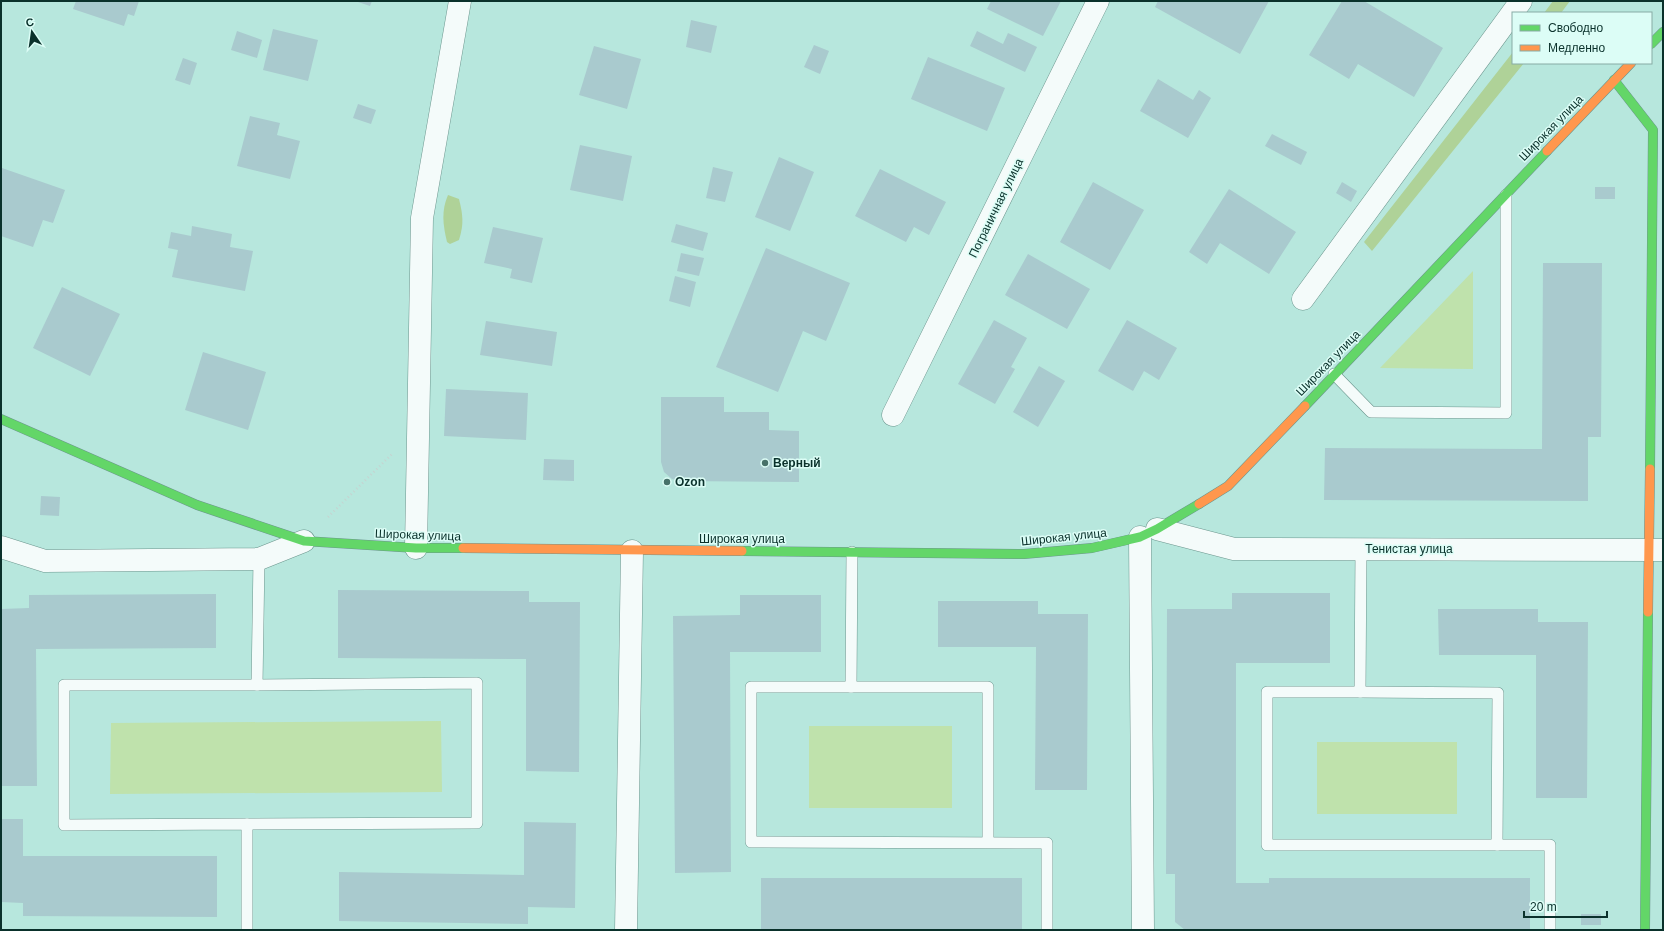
<svg xmlns="http://www.w3.org/2000/svg" width="1664" height="931" viewBox="0 0 1664 931" font-family="Arial,sans-serif">
	<style>
		.green { fill: #bfe2ac }
		.forest { fill: #afd298 }
		.building { fill: #a9cace }
		.lines { fill: none; stroke-linecap: round; stroke-linejoin: round }
		.lane-casing { stroke: #6c968e; stroke-width: 12 }
		.street-casing { stroke: #6c968e; stroke-width: 23 }
		.fast-casing { stroke: #6c968e; stroke-width: 10 }
		.slow-casing { stroke: #6c968e; stroke-width: 10 }
		.path { stroke: #c5d3d0; stroke-width: 2.5; stroke-dasharray: 1 3; stroke-linecap: butt }
		.lane { stroke: #f4fbfa; stroke-width: 11 }
		.street { stroke: #f4fbfa; stroke-width: 22 }
		.fast { stroke: #63d668; stroke-width: 9 }
		.slow { stroke: #ff974d; stroke-width: 9 }
		.poi-dot { fill: #477169; stroke: #dcfdf6; stroke-width: 1.5 }
		.labels { text-anchor: middle; dominant-baseline: central; stroke-width: 3; stroke-linejoin: round; paint-order: stroke }
		.street-label { font-size: 12px; fill: #0a312b; stroke: #dcfdf6 }
		.poi-label { font-size: 12px; font-weight: bold; fill: #0a312b; stroke: #dcfdf6; text-anchor: start }
	</style>
	<rect width="100%" height="100%" fill="#b7e7dd"/>
	<g class="green">
		<polygon points="1473,271 1473,369 1380,368"/>
		<polygon points="441,721 442,792 110,794 111,723"/>
		<rect x="809" y="726" width="143" height="82"/>
		<rect x="1317" y="742" width="140" height="72"/>
	</g>
	<g class="forest">
		<polygon points="1553,1 1570,1 1561,13 1544,13"/>
		<polygon points="1513,52 1513,63 1524,63 1372,251 1364,242"/>
		<path d="M448 195 459 199C463 215 464 224 459 240L450 244 447 242C443 225 441 211 448 195Z"/>
	</g>
	<g class="building">
		<polygon points="76,1 139,1 134,16 128,14 124,26 73,9"/>
		<polygon points="355,1 372,1 370,6"/>
		<polygon points="991,1 1061,1 1043,36 987,9"/>
		<polygon points="1158,1 1269,1 1240,54 1155,7"/>
		<polygon points="1342,1 1364,1 1443,48 1414,97 1358,64 1349,79 1309,55"/>
		<polygon points="691,20 717,26 711,53 686,47"/>
		<polygon points="273,29 318,40 308,81 263,70"/>
		<polygon points="237,31 262,40 257,58 231,50"/>
		<polygon points="977,31 1003,44 1008,33 1037,47 1025,72 970,46"/>
		<polygon points="814,45 829,51 820,74 804,67"/>
		<polygon points="594,46 641,59 627,109 579,95"/>
		<polygon points="928,57 1005,88 987,131 911,99"/>
		<polygon points="183,58 197,63 190,85 175,80"/>
		<polygon points="1158,79 1193,100 1199,90 1211,98 1188,138 1140,111"/>
		<polygon points="358,104 376,110 371,124 353,118"/>
		<polygon points="250,116 280,123 277,135 300,141 290,179 237,166"/>
		<polygon points="1272,134 1307,152 1301,165 1265,146"/>
		<polygon points="580,145 632,156 623,201 570,190"/>
		<polygon points="779,157 814,172 790,231 755,217"/>
		<polygon points="713,167 733,172 725,202 706,198"/>
		<polygon points="2,168 65,190 53,223 43,220 33,247 1,236"/>
		<polygon points="880,169 946,202 929,235 914,227 906,242 855,216"/>
		<polygon points="1093,182 1144,210 1110,270 1060,242"/>
		<polygon points="1342,182 1357,191 1351,202 1336,193"/>
		<rect x="1595" y="187" width="20" height="12"/>
		<polygon points="1229,189 1296,232 1269,274 1220,243 1207,264 1189,252"/>
		<polygon points="676,224 708,233 703,251 671,242"/>
		<polygon points="192,226 232,234 230,247 253,251 245,291 172,277 178,250 168,248 171,232 191,236"/>
		<polygon points="493,227 543,238 532,283 510,278 512,269 484,263"/>
		<polygon points="766,248 850,283 826,341 803,331 778,392 716,367"/>
		<polygon points="681,253 704,258 699,276 677,271"/>
		<polygon points="1028,254 1090,289 1067,329 1005,295"/>
		<polygon points="1543,263 1602,263 1601,437 1588,437 1588,501 1324,500 1325,448 1542,449"/>
		<polygon points="675,276 696,282 690,307 669,301"/>
		<polygon points="62,287 120,314 90,376 33,348"/>
		<polygon points="994,320 1027,338 1011,367 1015,369 995,404 958,384"/>
		<polygon points="1127,320 1177,348 1159,380 1144,371 1133,391 1098,371"/>
		<polygon points="486,321 557,332 552,366 480,355"/>
		<polygon points="203,352 266,372 248,430 185,410"/>
		<polygon points="1039,366 1065,381 1038,427 1013,412"/>
		<polygon points="446,389 528,393 526,440 444,436"/>
		<polygon points="661,397 724,397 724,412 769,412 769,430 799,431 799,482 680,481 672,479 664,472 661,462"/>
		<polygon points="544,459 574,460 574,481 543,480"/>
		<polygon points="41,496 60,497 59,516 40,515"/>
		<polygon points="338,590 529,591 529,602 580,602 579,772 526,771 526,659 338,658"/>
		<polygon points="1232,593 1330,593 1330,663 1236,663 1236,883 1269,883 1269,878 1530,878 1530,930 1185,930 1175,922 1175,874 1166,874 1167,609 1232,609"/>
		<polygon points="216,594 216,648 36,649 37,786 1,786 1,609 29,608 29,595"/>
		<polygon points="740,595 821,595 821,652 730,652 731,872 675,873 673,616 740,615"/>
		<polygon points="938,601 1038,601 1038,614 1088,614 1087,790 1035,790 1036,647 938,647"/>
		<polygon points="1438,609 1538,609 1538,622 1588,622 1587,798 1536,798 1536,655 1439,655"/>
		<polygon points="1,819 23,819 23,856 217,856 217,917 23,916 23,903 1,902"/>
		<polygon points="524,822 576,823 575,908 528,907 528,924 339,921 339,872 524,875"/>
		<rect x="761" y="878" width="261" height="52"/>
		<rect x="1581" y="914" width="20" height="11"/>
	</g>
	<g class="lines">
		<g class="lane-casing">
			<g id="lane">
				<polyline points="1334,374 1371,412 1506,413 1506,195"/>
				<polyline points="1361,549 1360,692 1267,692 1267,845 1550,845 1550,930"/>
				<polyline points="852,552 851,687 751,687 751,842 1047,843 1047,930"/>
				<polyline points="851,687 988,687 988,842"/>
				<polyline points="1360,692 1498,693 1497,845"/>
				<polyline points="247,824 477,823 477,683 257,685"/>
				<polyline points="247,930 247,824 64,825 64,685 257,685 259,559"/>
			</g>
		</g>
		<g class="street-casing">
			<g id="street">
				<polyline points="1303,299 1521,1"/>
				<polyline points="893,415 1098,1"/>
				<polyline points="1157,529 1234,549 1663,550"/>
				<polyline points="1140,537 1143,930"/>
				<polyline points="1,547 45,561 259,559 304,541"/>
				<polyline points="416,548 422,218 460,1"/>
				<polyline points="626,930 632,551"/>
			</g>
		</g>
		<g class="fast-casing">
			<g id="fast">
				<polyline points="1651,44 1663,32"/>
				<polyline points="1614,80 1653,130 1650,469"/>
				<polyline points="1305,406 1547,151"/>
				<polyline points="1,419 197,505 304,541 416,548 463,548"/>
				<polyline points="742,551 1024,554 1092,548 1140,537 1157,529 1199,504"/>
				<polyline points="1645,930 1648,612"/>
			</g>
		</g>
		<g class="slow-casing">
			<g id="slow">
				<polyline points="1547,151 1631,63"/>
				<polyline points="1199,504 1228,486 1305,406"/>
				<polyline points="463,548 742,551"/>
				<polyline points="1648,612 1650,469"/>
			</g>
		</g>
		<polyline class="path" points="328,517 392,454"/>
		<use href="#lane" class="lane"/>
		<use href="#street" class="street"/>
		<use href="#fast" class="fast"/>
		<use href="#slow" class="slow"/>
	</g>
	<g class="poi-dot">
		<circle cx="765" cy="463" r="4"/>
		<circle cx="667" cy="482" r="4"/>
	</g>
	<g class="labels">
		<g class="street-label">
			<text transform="translate(1551 128) rotate(-46)">Широкая улица</text>
			<text transform="translate(996 208) rotate(-64)">Пограничная улица</text>
			<text transform="translate(1328 363) rotate(-46)">Широкая улица</text>
			<text transform="translate(418 535) rotate(2)">Широкая улица</text>
			<text transform="translate(1064 537) rotate(-6)">Широкая улица</text>
			<text x="742" y="539">Широкая улица</text>
			<text x="1409" y="549">Тенистая улица</text>
		</g>
		<g class="poi-label">
			<text x="773" y="463">Верный</text>
			<text x="675" y="482">Ozon</text>
		</g>
	</g>
	<rect width="1664" height="931" fill="none" stroke="#0a312b" stroke-width="4"/>
	<rect x="1512" y="12" width="140" height="52" fill="#dcfdf6" stroke="#88aba5"/>
	<rect x="1520" y="25" width="20" height="6" fill="#63d668" stroke="#88aba5"/>
	<text x="1548" y="32" font-size="12" fill="#0a312b">Свободно</text>
	<rect x="1520" y="45" width="20" height="6" fill="#ff974d" stroke="#88aba5"/>
	<text x="1548" y="52" font-size="12" fill="#0a312b">Медленно</text>
	<g transform="translate(32 32) rotate(347)" stroke="#dcfdf6" stroke-width="3" paint-order="stroke">
	<path d="M0-3L7 15L0 10L-7 15Z" fill="#0a312b"/>
	<text y="-6" font-size="11" font-weight="bold" text-anchor="middle" fill="#0a312b">С</text>
	</g>
	<path d="M1524 911v6h83v-6" fill="none" stroke="#0a312b" stroke-width="2"/>
	<text x="1530" y="911" font-size="12" fill="#0a312b" stroke="#dcfdf6" stroke-width="3" paint-order="stroke">20 m</text>
</svg>
